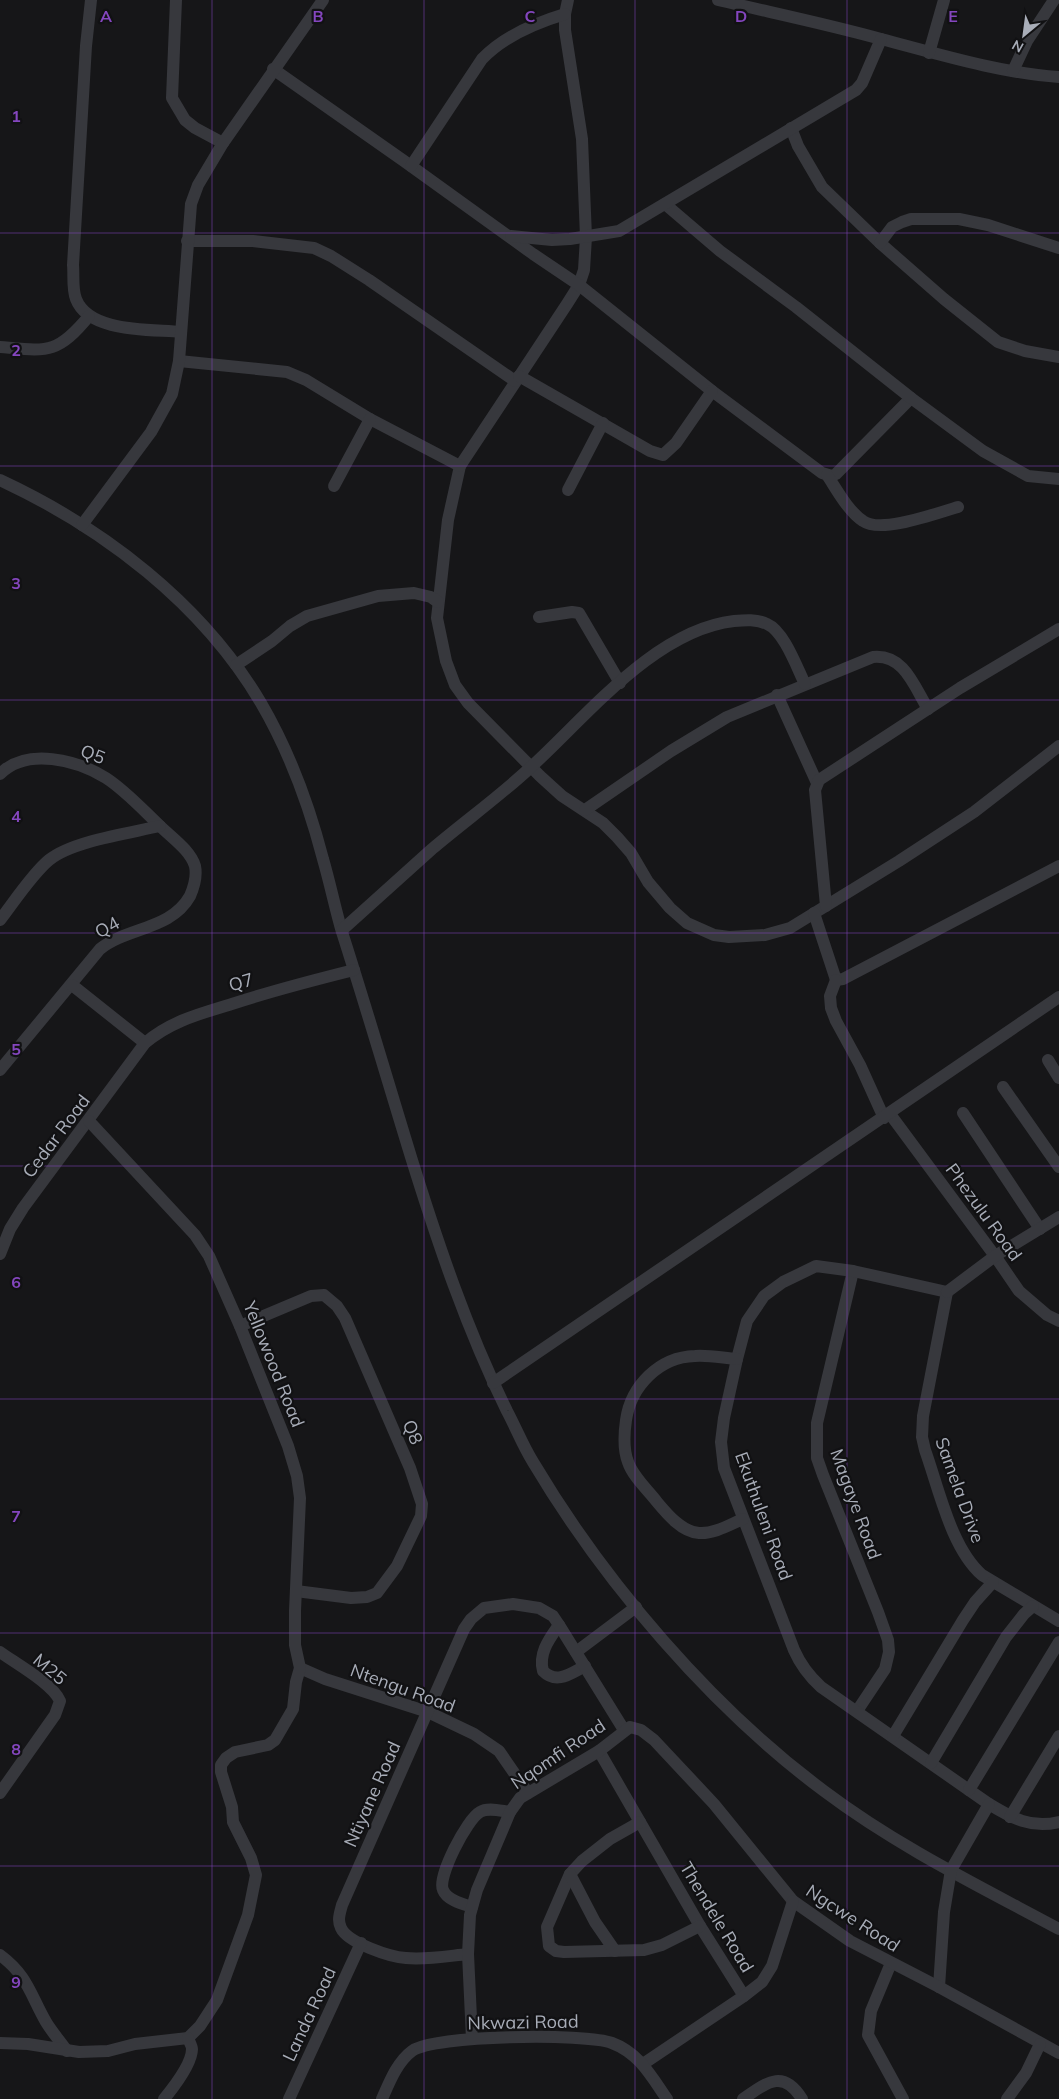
<svg xmlns="http://www.w3.org/2000/svg" width="1059" height="2099" viewBox="0 0 1059 2099" font-family="Mulish,sans-serif">
	<style>
		.lines { fill: none; stroke-linecap: round; stroke-linejoin: round }
		.minor { stroke: #37383d; stroke-width: 12 }
		.grid { fill: none; stroke: #8446be; stroke-width: 1; stroke-opacity: 0.55 }
		.labels { text-anchor: middle; dominant-baseline: central; stroke-width: 4.5; stroke-linejoin: round; paint-order: stroke }
		.street-label { font-size: 18px; fill: #a8adb8; stroke: #111113 }
		.grid-label { font-size: 16px; text-anchor: middle; font-weight: bold; fill: #8446be; stroke: #111113; stroke-width: 4.5; stroke-linejoin: round; paint-order: stroke }
	</style>
	<rect width="100%" height="100%" fill="#161618"/>
	<g class="lines">
		<g class="minor">
			<path d="M91 0 86 46 73 265C74 275 72 289 76 299 89 333 151 329 181 332"/>
			<polyline points="176,0 172,98 185,120 195,128 223,143"/>
			<polyline points="568,0 565,14 565,30 582,139 586,237 584,270 579,285 567,304 460,466 448,520 437,618 446,661 455,685 468,703 540,776 562,796 603,823 617,837 631,853 648,882 670,908 687,923 714,935 729,937 765,935 790,928 899,861 974,812 1059,746"/>
			<path d="M718 0C773 13 827 24 881 39 938 54 1000 73 1059 77"/>
			<polyline points="929,53 944,0"/>
			<polyline points="273,69 404,161 533,254 579,285 712,391 822,473 832,476 836,474 911,398"/>
			<polyline points="1013,71 1027,41 1054,0"/>
			<polyline points="791,128 798,146 822,187 880,243 944,299 998,342 1025,351 1059,357"/>
			<path d="M411 166 482 59C504 36 535 23 565 14"/>
			<polyline points="665,204 720,251 796,307 911,398 983,451 1028,476 1059,479"/>
			<polyline points="511,236 552,240 570,239 619,231 856,90 862,83 881,39"/>
			<polyline points="187,241 253,241 314,248 331,256 369,280 515,381"/>
			<polyline points="880,243 892,227 902,222 911,219 959,219 988,225 1059,248"/>
			<path d="M0 347C47 351 57 355 89 316"/>
			<polyline points="179,361 287,372 306,380 370,419 460,466"/>
			<polyline points="519,376 650,451 663,455 676,443 712,391"/>
			<path d="M827 475C837 490 848 511 863 521 881 534 937 513 958 507"/>
			<path d="M0 480C103 528 202 603 261 703 289 751 309 805 323 859 330 883 335 908 342 932 366 1007 388 1082 411 1157 438 1244 467 1330 507 1411 516 1428 523 1446 533 1462 605 1583 711 1707 824 1791 897 1846 979 1886 1059 1929"/>
			<polyline points="334,486 370,419"/>
			<polyline points="568,490 603,423"/>
			<polyline points="82,525 151,432 172,394 179,361 191,204 198,185 223,143 323,0"/>
			<polyline points="539,617 572,612 579,613 620,683"/>
			<polyline points="236,665 272,641 290,626 307,616 378,596 414,593 431,597 438,602"/>
			<polyline points="777,695 817,783"/>
			<path d="M0 774C27 747 77 760 106 778 126 791 143 810 160 826 172 838 190 850 195 866 197 876 194 887 190 896 171 930 127 927 100 949L0 1070"/>
			<path d="M585 810 671 751 727 717 873 657C904 654 914 686 928 709"/>
			<polyline points="826,906 815,790 819,780 960,688 1059,629"/>
			<polyline points="814,913 836,980 843,979 1059,866"/>
			<path d="M0 920C14 902 32 874 49 860 72 841 130 833 160 826"/>
			<path d="M342 930C372 903 402 876 432 849 465 821 500 796 531 767 587 716 655 630 734 621 745 620 757 619 767 624 784 631 797 668 805 684"/>
			<polyline points="836,980 830,996 831,1008 836,1021 860,1065 884,1118"/>
			<polyline points="72,985 145,1043"/>
			<polyline points="1048,1060 1059,1078"/>
			<polyline points="1003,1087 1059,1167"/>
			<polyline points="963,1113 1040,1229"/>
			<polyline points="890,1114 995,1256 1019,1291 1047,1315 1059,1321"/>
			<path d="M0 1254 10 1229 23 1208 145 1043C172 1020 203 1013 235 1003 275 990 314 980 354 970"/>
			<polyline points="853,1271 817,1423 817,1458 823,1475 878,1612 888,1640 889,1652 885,1669 857,1711"/>
			<path d="M947 1292 853 1271 816 1266 783 1282 764 1296 747 1321 737 1359 724 1418 721 1442 724 1468 794 1650C801 1666 809 1676 821 1687L989 1804C1012 1818 1031 1829 1059 1822"/>
			<path d="M947 1292 923 1416 922 1437 925 1450C939 1489 951 1548 982 1575L1059 1621"/>
			<polyline points="947,1292 995,1256 1059,1217"/>
			<polyline points="240,1326 311,1296 324,1295 337,1306 345,1318 410,1468 422,1504 421,1516 397,1566 377,1593 367,1597 351,1598 296,1591"/>
			<path d="M737 1359C723 1358 709 1355 695 1356 659 1357 631 1386 626 1420 624 1434 623 1449 628 1462 633 1477 648 1490 657 1502 667 1514 682 1532 699 1533 714 1534 729 1525 743 1519"/>
			<polyline points="493,1383 1059,997"/>
			<path d="M559 1625C550 1638 538 1653 543 1671 557 1685 571 1673 585 1666"/>
			<path d="M0 1652C15 1663 53 1684 60 1701L55 1715 0 1793"/>
			<polyline points="576,1652 636,1607"/>
			<polyline points="300,1668 325,1679 428,1712 474,1734 499,1751 528,1793"/>
			<polyline points="893,1736 963,1620 975,1602 993,1582"/>
			<polyline points="599,1751 700,1926 744,1996"/>
			<polyline points="931,1763 1006,1637 1024,1614 1033,1606"/>
			<polyline points="969,1790 1059,1642"/>
			<polyline points="1010,1817 1059,1736"/>
			<polyline points="640,1822 610,1839 582,1861 570,1874 547,1927 549,1946 556,1951 564,1952 644,1950 662,1945 700,1926"/>
			<polyline points="570,1874 595,1922 615,1951"/>
			<path d="M472 1907C462 1904 447 1900 443 1890 437 1877 467 1819 480 1812 488 1807 501 1811 510 1812"/>
			<path d="M468 1954C448 1956 426 1960 406 1958 390 1957 348 1943 341 1928 337 1920 340 1913 342 1905L464 1629 471 1619 484 1608 513 1604 539 1608 553 1616 559 1625 624 1730"/>
			<path d="M0 1955C28 1976 30 1994 46 2022 52 2032 60 2041 67 2051"/>
			<polyline points="891,1963 871,2011 868,2035 903,2099"/>
			<polyline points="939,1987 944,1912 951,1870 989,1804"/>
			<polyline points="472,2039 468,1954 470,1915 477,1890 510,1812 520,1798 599,1751 630,1727 641,1730 654,1740 714,1804 793,1901 850,1941 939,1987 1059,2053"/>
			<polyline points="0,2043 28,2044 79,2052 108,2051 135,2044 188,2038 200,2026 217,2000 248,1915 256,1875 251,1858 233,1822 232,1807 221,1772 221,1765 226,1758 235,1752 268,1745 275,1740 293,1709 296,1682 300,1668 295,1645 295,1611 300,1498 297,1476 288,1446 240,1326 209,1256 195,1235 89,1121"/>
			<polyline points="643,2064 744,1996 762,1982 772,1966 793,1901"/>
			<path d="M164 2099C173 2088 192 2064 192 2049 192 2046 189 2041 188 2038"/>
			<polyline points="289,2099 361,1943"/>
			<path d="M382 2099C389 2083 397 2062 412 2051 434 2035 585 2033 612 2043 639 2053 651 2076 667 2099"/>
			<path d="M743 2099C766 2083 783 2068 802 2099"/>
			<polyline points="1007,2099 1026,2073 1040,2044"/>
		</g>
	</g>
	<path class="grid" d="M212 0V2099M424 0V2099M635 0V2099M847 0V2099M0 233H1059M0 466H1059M0 700H1059M0 933H1059M0 1166H1059M0 1399H1059M0 1633H1059M0 1866H1059"/>
	<g class="labels">
		<g class="street-label">
			<text transform="translate(93 754) rotate(22)">Q5</text>
			<text transform="translate(107 927) rotate(-29)">Q4</text>
			<text transform="translate(241 982) rotate(-17)">Q7</text>
			<text transform="translate(56 1136) rotate(-53)">Cedar Road</text>
			<text transform="translate(984 1212) rotate(54)">Phezulu Road</text>
			<text transform="translate(274 1364) rotate(68)">Yellowood Road</text>
			<text transform="translate(413 1432) rotate(67)">Q8</text>
			<text transform="translate(960 1490) rotate(70)">Samela Drive</text>
			<text transform="translate(856 1504) rotate(70)">Magaye Road</text>
			<text transform="translate(764 1516) rotate(70)">Ekuthuleni Road</text>
			<text transform="translate(50 1669) rotate(40)">M25</text>
			<text transform="translate(403 1688) rotate(20)">Ntengu Road</text>
			<text transform="translate(558 1754) rotate(-34)">Nqomfi Road</text>
			<text transform="translate(372 1794) rotate(-66)">Ntiyane Road</text>
			<text transform="translate(717 1917) rotate(59)">Thendele Road</text>
			<text transform="translate(853 1918) rotate(33)">Ngcwe Road</text>
			<text transform="translate(309 2014) rotate(-65)">Landa Road</text>
			<text transform="translate(523 2022) rotate(-1)">Nkwazi Road</text>
		</g>
	</g>
	<g class="grid-label">
		<text x="106" y="22">A</text>
		<text x="318" y="22">B</text>
		<text x="530" y="22">C</text>
		<text x="741" y="22">D</text>
		<text x="953" y="22">E</text>
		<text x="16" y="122">1</text>
		<text x="16" y="356">2</text>
		<text x="16" y="589">3</text>
		<text x="16" y="822">4</text>
		<text x="16" y="1055">5</text>
		<text x="16" y="1288">6</text>
		<text x="16" y="1522">7</text>
		<text x="16" y="1755">8</text>
		<text x="16" y="1988">9</text>
	</g>
	<g transform="translate(1024 35) rotate(209)" stroke="#111113" stroke-width="4" paint-order="stroke">
	<path d="M0-4L9 19L0 12L-9 19Z" fill="#a8adb8"/>
	<text y="-8" font-size="14" font-weight="bold" text-anchor="middle" fill="#a8adb8">N</text>
	</g>
</svg>
